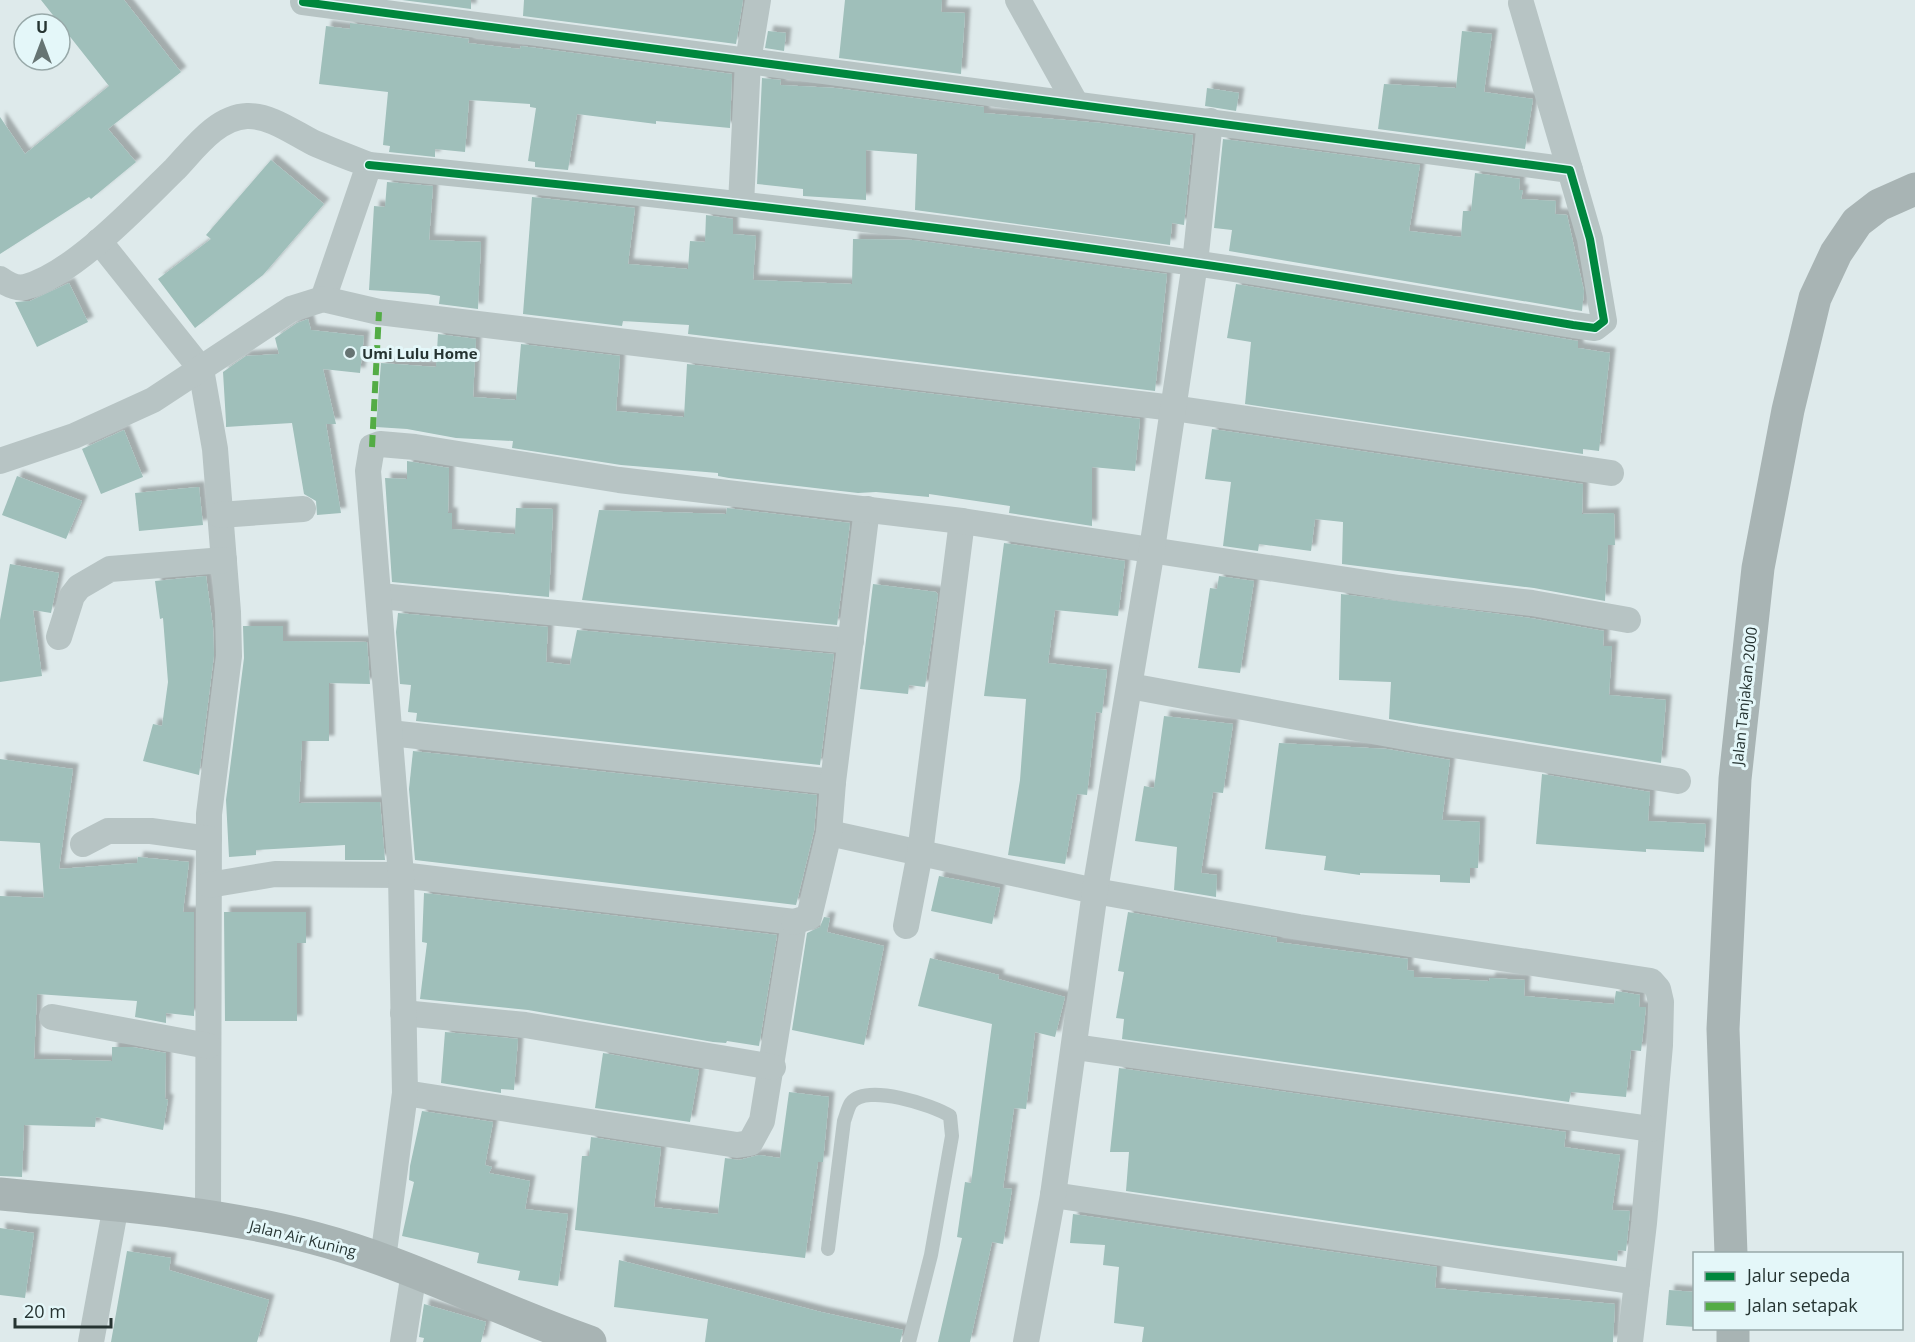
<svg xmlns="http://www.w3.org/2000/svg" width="1915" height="1342" viewBox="0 0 1915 1342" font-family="'Open Sans',sans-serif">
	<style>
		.building { fill: #9fbfba; filter: url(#shadow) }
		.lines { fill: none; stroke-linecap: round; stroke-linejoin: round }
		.lane { stroke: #b7c4c4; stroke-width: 14 }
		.street { stroke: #b7c4c4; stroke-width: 26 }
		.secondary { stroke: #a8b4b4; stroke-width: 33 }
		.quiet { stroke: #53ac45; stroke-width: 6; stroke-dasharray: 12 6; stroke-linecap: butt }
		.cycleway-casing { stroke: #e4f7f9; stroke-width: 11 }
		.cycleway { stroke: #00873e; stroke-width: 8 }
		.poi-dot { fill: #667473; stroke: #e4f7f9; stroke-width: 2 }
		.labels { text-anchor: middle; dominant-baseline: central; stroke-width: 6; stroke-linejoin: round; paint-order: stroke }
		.poi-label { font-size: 15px; font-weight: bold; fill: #263432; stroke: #e4f7f9; text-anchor: start }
		.street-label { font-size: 15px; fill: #263432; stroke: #e4f7f9 }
	</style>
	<defs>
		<filter id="shadow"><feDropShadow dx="5.5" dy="-5.5" stdDeviation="1.5" flood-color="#0004"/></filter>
	</defs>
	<rect width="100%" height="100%" fill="#deeaeb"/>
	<g class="building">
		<polygon points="41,0 124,0 181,72 108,129 136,162 91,199 89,197 0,254 0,117 25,154 109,86"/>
		<polygon points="402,0 471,0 471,9"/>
		<polygon points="524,0 743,0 736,44 523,16"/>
		<polygon points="845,0 942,0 941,12 965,13 961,74 839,58"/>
		<polygon points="350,23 469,39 468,43 520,49 521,46 732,74 730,128 656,121 656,124 577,114 568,170 535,167 535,162 528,161 536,108 530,107 530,104 469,100 465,152 435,149 435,157 389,152 390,146 383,145 388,92 319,84 326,26 350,29"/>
		<polygon points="768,31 786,33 784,51 765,48"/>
		<polygon points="1462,31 1492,34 1484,92 1533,99 1525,149 1378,129 1384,84 1456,88"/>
		<polygon points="762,78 781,80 780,85 835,88 984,107 984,113 1101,123 1193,135 1184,225 1172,223 1170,245 915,210 917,154 866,150 866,200 803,196 803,189 757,184"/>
		<polygon points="1207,88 1239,93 1236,111 1205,106"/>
		<polygon points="1223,139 1420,165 1409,231 1461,237 1463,211 1471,211 1475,173 1520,179 1519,190 1523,190 1521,199 1556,201 1555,214 1567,215 1584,291 1582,311 1229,251 1232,230 1214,228"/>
		<polygon points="271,160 324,204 263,275 195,328 158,279 211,239 206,235"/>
		<polygon points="387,182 433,186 429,240 481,242 478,309 439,304 440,296 428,294 369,290 374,206 385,207"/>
		<polygon points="532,197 635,208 628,264 688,269 690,241 705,242 706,215 733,219 733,234 756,236 753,280 852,284 853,239 913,240 1167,274 1155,391 688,334 689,325 623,321 622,326 523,314"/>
		<polygon points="69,283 88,322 37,347 15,302 30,301"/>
		<polygon points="1236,284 1578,341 1578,348 1610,353 1599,451 1583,449 1583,454 1245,404 1251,342 1227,338"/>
		<polygon points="308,319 311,330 364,336 360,373 323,369 336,424 326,424 341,513 317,515 316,501 304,494 292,423 226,427 226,422 223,372 246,356 279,354 275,338 297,323"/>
		<polygon points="438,334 476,339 473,397 516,400 521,344 620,356 616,411 684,417 687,364 1140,419 1135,471 1092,467 1092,526 1009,513 1010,506 929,494 929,497 876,492 858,493 729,478 718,476 718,473 621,465 512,448 513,441 456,438 407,429 376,427 381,363 436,367"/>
		<polygon points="1212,429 1583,484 1582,514 1614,513 1615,545 1608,545 1605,601 1534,588 1342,564 1343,522 1315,519 1311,551 1259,544 1258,551 1223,546 1231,482 1205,479"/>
		<polygon points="124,430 143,477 101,494 82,449"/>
		<polygon points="407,461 449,468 448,513 452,513 452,529 515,534 516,508 553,509 549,597 392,582 385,478 407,479"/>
		<polygon points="17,476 82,501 66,539 2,515"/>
		<polygon points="199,487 203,525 139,531 135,493"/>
		<polygon points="727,508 850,523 837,625 582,600 599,510 726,514"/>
		<polygon points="1004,543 1125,561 1118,616 1055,610 1048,663 1107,670 1102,713 1096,712 1087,795 1077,794 1065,864 1008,855 1020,780 1026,699 984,696"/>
		<polygon points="10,564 59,573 51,613 33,610 42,676 0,682 0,620"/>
		<polygon points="206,576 213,627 214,655 199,775 143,761 153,724 162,726 168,682 163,618 160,619 155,581"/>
		<polygon points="1219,576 1254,581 1240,673 1198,668 1210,588 1217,589"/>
		<polygon points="873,584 936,592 938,595 925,687 909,685 908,694 860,689"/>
		<polygon points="1341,594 1530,618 1604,631 1603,646 1612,646 1609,695 1666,700 1661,763 1389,719 1391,682 1339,680"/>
		<polygon points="398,613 548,627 546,662 570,665 577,630 834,654 820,765 416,721 417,713 408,712 411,685 400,684 396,632"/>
		<polygon points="243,626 283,626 283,641 367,642 370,684 329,683 329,741 302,741 299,803 380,802 385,860 345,860 345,845 256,850 256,855 229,857 226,800 244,658"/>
		<polygon points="1164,716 1233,724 1223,793 1213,792 1201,873 1217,875 1216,897 1174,890 1177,847 1135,841 1144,786 1154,788"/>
		<polygon points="1279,743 1387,749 1450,760 1442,820 1480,822 1478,868 1470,868 1470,883 1440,882 1440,875 1360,873 1360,875 1324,870 1326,856 1265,849"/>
		<polygon points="413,751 817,795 814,831 796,905 415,860 409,789"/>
		<polygon points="0,759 73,769 59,869 137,863 138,857 189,862 183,912 194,912 194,1016 166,1013 166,1023 135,1017 137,1001 37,994 34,1059 112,1061 112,1047 132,1047 166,1053 165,1099 168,1100 163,1130 96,1117 95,1127 24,1125 22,1177 0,1176 0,896 44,898 40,843 0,841"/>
		<polygon points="1542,774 1650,792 1648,821 1706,824 1704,852 1646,849 1646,852 1536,844"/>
		<polygon points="939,876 1000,888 992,924 931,911"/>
		<polygon points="424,893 777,935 759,1046 727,1041 726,1043 713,1042 528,1010 420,999 427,943 422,942"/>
		<polygon points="224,912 306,912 306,943 297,943 297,1021 225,1021"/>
		<polygon points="1128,912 1277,938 1276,942 1408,959 1407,970 1414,971 1414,977 1489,981 1490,978 1525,980 1524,996 1614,1004 1616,991 1640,995 1639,1007 1646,1007 1641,1051 1631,1050 1626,1097 1571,1092 1569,1102 1122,1039 1124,1019 1116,1018 1124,972 1118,971"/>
		<polygon points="824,917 830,918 827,932 884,946 864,1045 792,1030 807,933 820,927"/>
		<polygon points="930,958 999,975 998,979 1065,997 1055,1037 1035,1032 1026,1109 1014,1108 1003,1188 1012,1189 1003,1244 992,1242 970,1342 938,1342 962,1238 957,1237 965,1182 971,1183 992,1024 918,1006"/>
		<polygon points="445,1032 518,1039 514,1090 501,1089 501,1093 441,1083"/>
		<polygon points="603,1053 699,1070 690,1122 595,1108"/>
		<polygon points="1119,1068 1566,1132 1564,1147 1620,1155 1612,1210 1630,1211 1626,1251 1618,1250 1617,1261 1499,1246 1126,1191 1129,1152 1110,1152"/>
		<polygon points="789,1092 829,1097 823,1162 818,1162 805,1258 575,1230 582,1156 589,1156 591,1137 661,1148 654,1207 718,1214 725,1158 739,1160 759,1155 780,1158"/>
		<polygon points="422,1111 493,1122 485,1165 492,1167 489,1173 530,1181 525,1209 568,1214 558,1286 518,1280 520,1271 477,1263 479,1253 402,1236 414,1182 409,1180 410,1166"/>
		<polygon points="1073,1214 1437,1267 1435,1288 1615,1304 1613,1342 1142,1342 1144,1327 1114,1323 1119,1267 1103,1265 1105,1245 1070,1243"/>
		<polygon points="0,1228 34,1233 25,1298 0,1295"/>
		<polygon points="127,1251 171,1258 169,1270 269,1300 257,1342 111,1342"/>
		<polygon points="619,1260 821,1312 903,1330 900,1342 705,1342 708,1319 614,1307"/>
		<polygon points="1669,1290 1695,1292 1695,1327 1666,1325"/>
		<polygon points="424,1304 486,1322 481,1342 423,1342 424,1338 419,1337"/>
	</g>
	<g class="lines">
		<path class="lane" d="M828 1249 844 1121C846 1116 848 1107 851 1103 866 1083 933 1105 950 1116L952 1136 931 1255 909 1342"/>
		<g class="street">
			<polyline points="1018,0 1076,104"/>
			<path d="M303 2 1570 170 1590 239 1604 321 1595 328 1573 325C1446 304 1320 281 1193 263 920 223 645 192 369 165"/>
			<polyline points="1521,3 1570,170"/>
			<polyline points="741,204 748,61 758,0"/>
			<polyline points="99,241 201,369 215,449 228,612 229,656 209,814 208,1217"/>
			<path d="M0 279C7 284 16 289 25 287 73 275 139 204 175 169 194 149 217 117 247 116 270 115 294 133 314 143 332 151 351 158 369 165L323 299"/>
			<polyline points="0,461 74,436 153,400 291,309 323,299 379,312 1173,408 1611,473"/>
			<polyline points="220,515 303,509"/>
			<polyline points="380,596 851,641"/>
			<polyline points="59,637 72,596 79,587 110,569 224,560"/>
			<polyline points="1130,686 1416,739 1678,781"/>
			<polyline points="390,733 833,782"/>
			<polyline points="829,833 1095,891 1299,927 1651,981 1658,989 1661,1002 1660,1045 1644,1223 1630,1342"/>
			<polyline points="83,844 108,831 151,831 209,839"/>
			<polyline points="209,885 275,874 401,875 794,922 762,1121 750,1143 737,1145 405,1093"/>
			<polyline points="794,922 809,917 829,833 833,782 867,509"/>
			<polyline points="906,926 920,853 962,521"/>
			<polyline points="403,1013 525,1025 773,1067"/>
			<polyline points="52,1017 208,1046"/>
			<polyline points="1075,1047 1651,1129"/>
			<polyline points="1053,1195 1637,1282"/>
			<polyline points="383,1259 405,1093 401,875 368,471 372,447 380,444 415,447 619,480 962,521 1399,588 1532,603 1628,620"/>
			<polyline points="91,1342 116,1205"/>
			<polyline points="403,1342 414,1272"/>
			<polyline points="1026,1342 1053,1195 1096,884 1152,549 1195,263 1210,121"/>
		</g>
		<g class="secondary">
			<path d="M0 1194C105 1204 212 1211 314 1238 409 1263 497 1310 590 1342"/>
			<polyline points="1731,1254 1723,1029 1735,779 1758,568 1788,410 1815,298 1836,253 1857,222 1879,205 1915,189"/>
			<polyline points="1733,1342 1733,1328"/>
		</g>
		<polyline class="quiet" points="372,447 379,312"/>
		<g class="cycleway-casing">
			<path id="cycleway" d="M303 2 1570 170 1590 239 1604 321 1595 328 1573 325C1446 304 1320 281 1193 263 920 223 645 192 369 165"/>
		</g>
		<use href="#cycleway" class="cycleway"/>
	</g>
	<circle class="poi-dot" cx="350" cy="353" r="6"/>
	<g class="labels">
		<g class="poi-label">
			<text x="362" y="353">Umi Lulu Home</text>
		</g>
		<g class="street-label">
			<text transform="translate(1744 696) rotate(-84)">Jalan Tanjakan 2000</text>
			<text transform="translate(303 1238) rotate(14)">Jalan Air Kuning</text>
		</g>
	</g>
	<rect x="1693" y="1252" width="210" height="78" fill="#e4f7f9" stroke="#98a9a9" stroke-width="1.5"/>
	<rect x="1705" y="1272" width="30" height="9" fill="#00873e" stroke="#98a9a9" stroke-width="1.5"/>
	<text x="1747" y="1282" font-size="18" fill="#263432">Jalur sepeda</text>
	<rect x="1705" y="1302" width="30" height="9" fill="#53ac45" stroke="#98a9a9" stroke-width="1.5"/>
	<text x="1747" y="1312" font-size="18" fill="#263432">Jalan setapak</text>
	<g transform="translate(42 42)"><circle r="28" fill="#e4f7f9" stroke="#98a9a9" stroke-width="1.5"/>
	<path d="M0-4.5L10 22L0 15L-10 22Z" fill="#667473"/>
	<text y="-9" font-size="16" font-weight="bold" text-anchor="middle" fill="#263432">U</text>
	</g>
	<path d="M15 1318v9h96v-9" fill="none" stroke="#263432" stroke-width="3"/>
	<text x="24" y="1318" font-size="18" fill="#263432" stroke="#e4f7f9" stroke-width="4.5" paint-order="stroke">20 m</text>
</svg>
